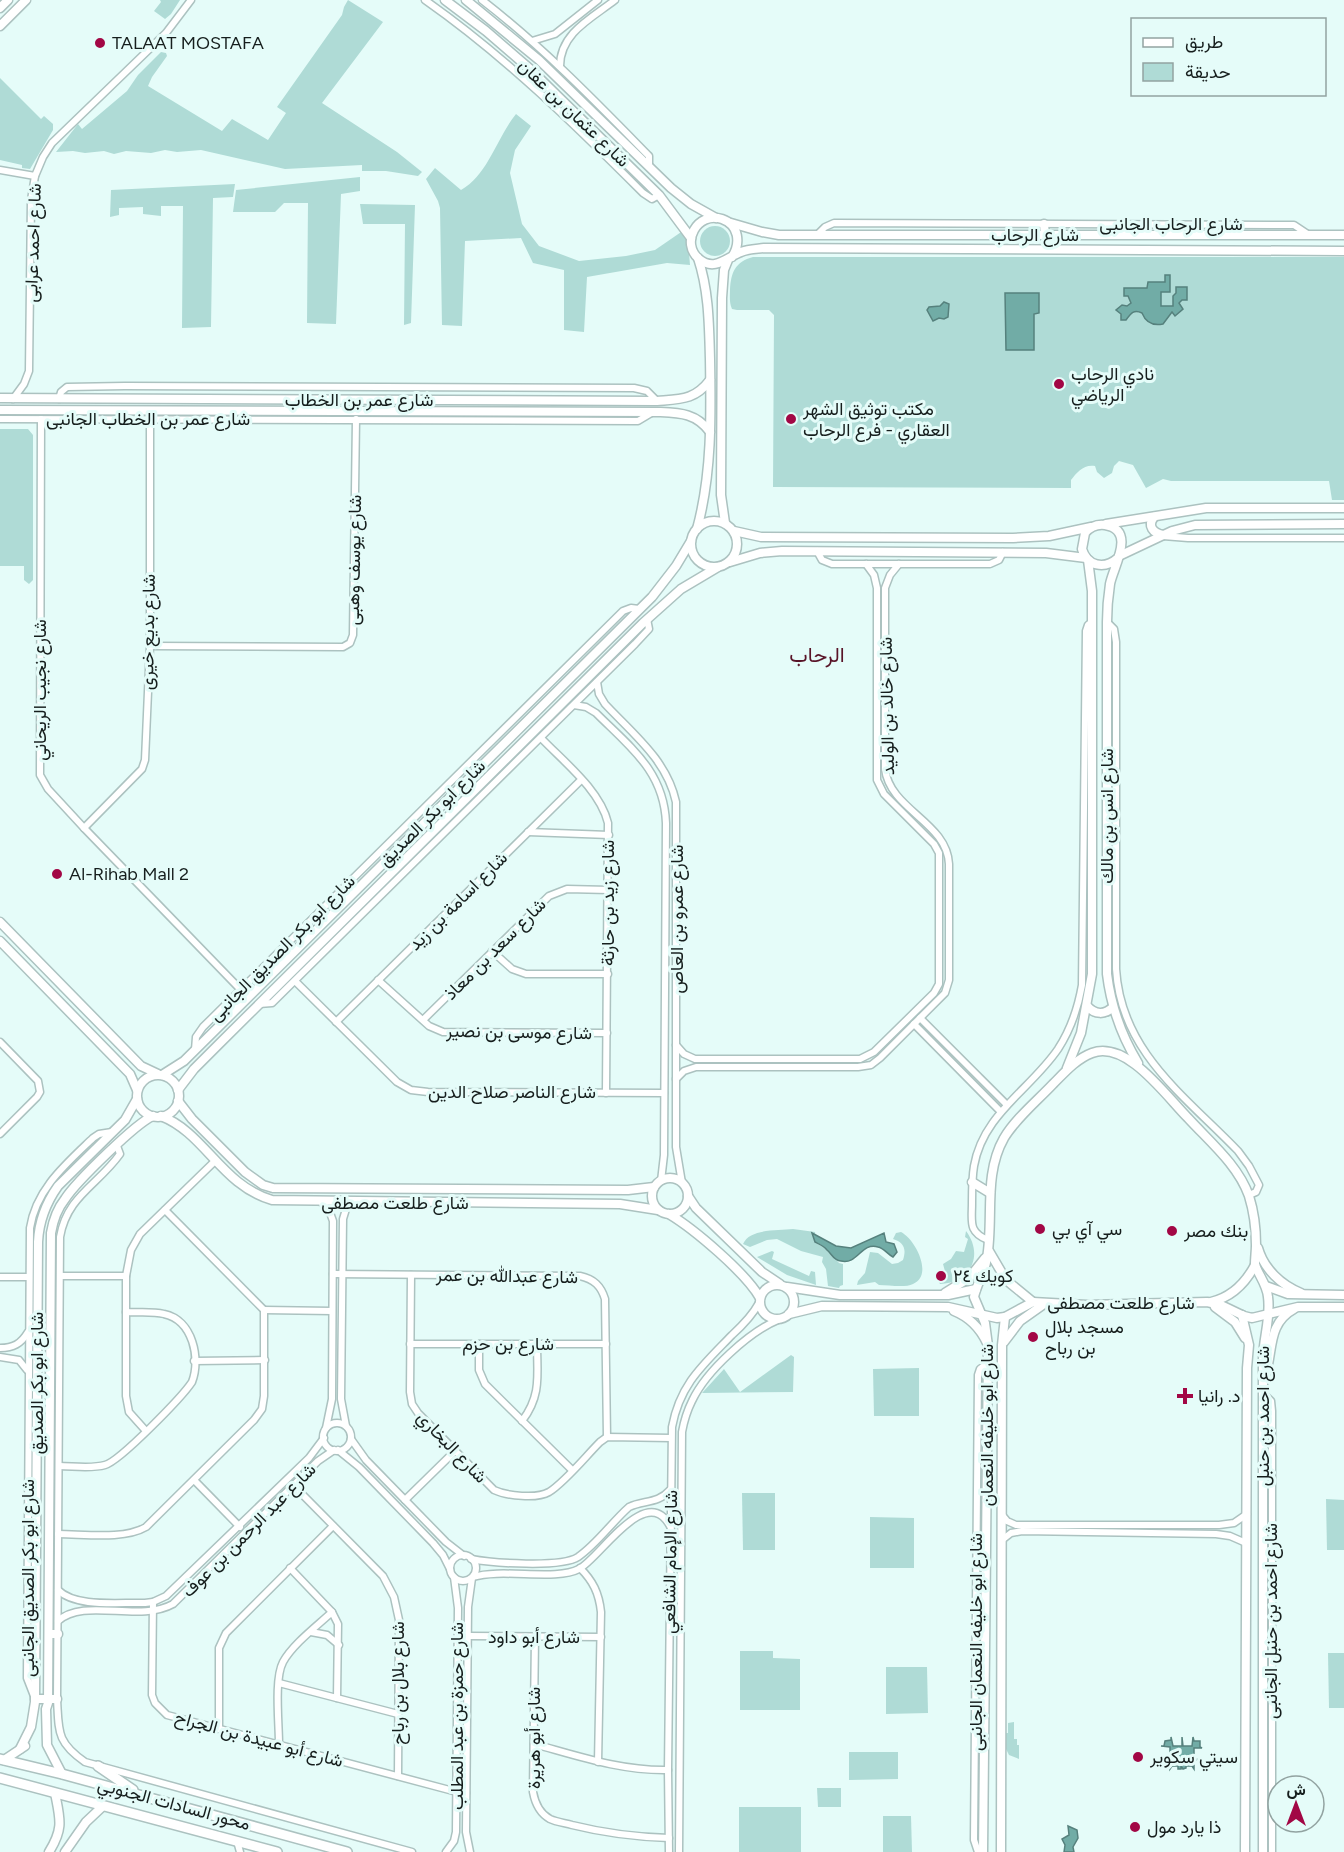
<svg xmlns="http://www.w3.org/2000/svg" width="1344" height="1852" viewBox="0 0 1344 1852" font-family="Figtree,Vazirmatn,sans-serif">
	<style>
		.green { fill: #afdbd6 }
		.water { fill: #71aca6; stroke: #56817d; stroke-width: 1.5 }
		.lines { fill: none; stroke-linecap: round; stroke-linejoin: round }
		.street-casing { stroke: #acc2c0; stroke-width: 9 }
		.secondary-casing { stroke: #acc2c0; stroke-width: 11 }
		.primary-casing { stroke: #acc2c0; stroke-width: 12 }
		.street { stroke: #fff; stroke-width: 6 }
		.secondary { stroke: #fff; stroke-width: 8 }
		.primary { stroke: #fff; stroke-width: 9 }
		.poi-dot { fill: #a20745; stroke: #e5fcf9; stroke-width: 2 }
		.labels { text-anchor: middle; dominant-baseline: central; stroke-width: 6; stroke-linejoin: round; paint-order: stroke }
		.poi-label { font-size: 18px; fill: #161e1d; stroke: #e5fcf9; text-anchor: start }
		.street-label { font-size: 18px; fill: #161e1d; stroke: #e5fcf9 }
		.quarter-label { font-size: 21px; fill: #581428; stroke: #e5fcf9 }
	</style>
	<rect width="100%" height="100%" fill="#e5fcf9"/>
	<g class="green">
		<polygon points="160,0 180,0 171,14 165,19 154,11 161,2"/>
		<polygon points="348,0 383,22 322,103 397,152 422,172 418,176 386,171 362,171 362,165 285,169 201,150 177,152 165,150 151,153 126,151 114,154 104,151 85,153 73,151 56,152 78,124 82,129 127,91 138,75 161,52 166,53 167,56 152,77 148,86 222,131 232,119 268,140 286,113 277,107 342,15 344,7"/>
		<polygon points="0,78 41,119 44,116 53,124 53,130 30,169 22,168 22,165 0,160"/>
		<path d="M516 114 531 126 515 150 510 173 522 224 539 246 579 261 626 256 655 250 687 228 690 265 667 263 587 277 584 332 564 330V270L533 263 521 238 465 241 462 326 442 325 440 208 438 201 426 179 435 168 461 190C488 175 497 137 516 114Z"/>
		<polygon points="360,177 360,191 341,194 336,324 307,323 308,203 284,203 275,212 233,212 236,190"/>
		<polygon points="235,184 233,197 213,198 211,327 182,328 183,206 161,206 161,216 143,214 143,207 119,208 119,215 110,217 111,190"/>
		<polygon points="360,204 415,205 411,323 404,325 405,224 363,224"/>
		<circle cx="715" cy="241" r="15"/>
		<path d="M753 257H1344V500H1332L1329 481H1171L1163 479 1146 488 1133 465 1119 461 1114 466 1112 473 1104 478 1097 472 1095 466C1084 464 1077 472 1071 480V488L773 487 774 315 769 310H737L732 309C729 302 730 296 730 290 731 272 735 262 753 257Z"/>
		<polygon points="0,429 28,429 33,435 33,580 29,584 24,580 24,566 0,566"/>
		<path d="M793 1229 815 1232 816 1241 818 1244 830 1252 839 1263 843 1264V1285L840 1286 839 1288 828 1286 826 1269 822 1262 823 1257 801 1251 777 1239 767 1240 750 1247 743 1244C750 1228 778 1231 793 1229Z"/>
		<path d="M966 1231C984 1255 971 1283 940 1284L937 1279 946 1275 943 1264 951 1259 956 1251 964 1252 968 1239 965 1237Z"/>
		<path d="M901 1232C915 1239 934 1275 913 1284 905 1288 889 1285 879 1285L875 1282 857 1285 858 1281 865 1273 870 1252 878 1253 892 1264 898 1263 903 1260C907 1248 903 1242 893 1239L896 1233Z"/>
		<polygon points="772,1251 774,1252 772,1259 809,1276 811,1271 815,1272 816,1285 787,1275 757,1257"/>
		<polygon points="791,1355 794,1357 793,1392 702,1393 724,1369 740,1392"/>
		<polygon points="919,1368 919,1416 874,1416 873,1369"/>
		<polygon points="742,1493 775,1493 775,1550 743,1550"/>
		<polygon points="1326,1499 1344,1500 1344,1550 1327,1550"/>
		<polygon points="870,1517 914,1518 914,1568 870,1568"/>
		<polygon points="740,1651 773,1651 773,1658 800,1659 800,1710 740,1710"/>
		<polygon points="1328,1653 1344,1653 1344,1708 1329,1708"/>
		<polygon points="886,1667 927,1667 928,1713 886,1714"/>
		<polygon points="1014,1722 1014,1739 1017,1739 1017,1745 1019,1745 1019,1759 1009,1755 1005,1747 1005,1733 1008,1733 1008,1723"/>
		<polygon points="849,1752 898,1752 898,1779 849,1780"/>
		<polygon points="817,1788 841,1788 841,1807 818,1807"/>
		<rect x="739" y="1807" width="62" height="45"/>
		<polygon points="911,1816 912,1852 883,1852 883,1816"/>
	</g>
	<g class="water">
		<path d="M1165 275H1170V292H1161V306H1173V296L1176 293V287H1187V300H1182L1179 303 1183 309 1175 316 1172 312 1163 324C1153 326 1146 323 1142 313 1134 309 1131 313 1126 320H1121V314L1116 310 1122 305 1127 306 1131 303 1128 296H1124V288H1147L1148 282H1165Z"/>
		<polygon points="1005,293 1039,293 1039,313 1034,314 1034,350 1006,350"/>
		<polygon points="944,302 949,304 948,317 944,319 939,318 933,321 927,310 929,307 940,306"/>
		<path d="M812 1233 836 1246 851 1248 884 1233 886 1242 894 1244 897 1252 893 1257C887 1254 884 1248 878 1247 861 1242 858 1265 841 1261 833 1260 832 1254 827 1250 824 1246 819 1244 815 1242Z"/>
		<polygon points="1171,1737 1173,1746 1182,1746 1182,1737 1183,1746 1192,1746 1193,1737 1194,1741 1200,1741 1200,1747 1202,1748 1194,1748 1194,1759 1203,1760 1194,1760 1194,1769 1192,1766 1186,1766 1186,1768 1183,1769 1181,1766 1181,1769 1178,1769 1178,1766 1172,1766 1170,1769 1170,1760 1161,1759 1170,1758 1170,1747 1161,1746 1164,1746 1165,1741 1171,1740"/>
		<polygon points="1068,1826 1077,1830 1078,1838 1073,1847 1074,1852 1064,1852 1065,1845 1062,1839 1069,1835"/>
	</g>
	<g class="lines">
		<g class="street-casing">
			<g id="street">
				<path d="M425 0C505 56 575 125 643 193L652 199 659 195"/>
				<path d="M482 0C543 47 595 101 649 156V167"/>
				<polyline points="532,41 555,34 598,0"/>
				<path d="M560 66C560 33 592 18 615 0"/>
				<polyline points="0,170 35,176"/>
				<polyline points="818,234 825,227 834,223 1294,225 1309,235"/>
				<polyline points="13,399 24,384 29,371 31,200 35,176 43,157 52,143 166,33 191,0"/>
				<polyline points="59,399 61,392 67,387 125,386 634,388 647,391 657,401"/>
				<polyline points="0,419 638,421 653,412"/>
				<polyline points="41,419 40,775 48,789 84,828 241,990"/>
				<polyline points="1163,536 1188,538 1344,538"/>
				<polyline points="817,551 822,560 832,564 990,564 999,560 1003,552"/>
				<path d="M1107 622 1114 629 1116 642V969C1121 1052 1185 1096 1238 1151L1249 1166 1259 1185 1256 1192 1249 1195"/>
				<polyline points="150,646 343,647 350,643 353,635 356,419"/>
				<path d="M597 682 599 694 605 704C633 734 667 760 676 802V1147L682 1183"/>
				<path d="M574 705 586 707 596 713C630 747 664 771 666 823L664 1155 661 1181"/>
				<path d="M541 738C564 762 600 790 608 823L606 1093"/>
				<polyline points="84,828 142,769 145,760 150,646 150,417"/>
				<polyline points="528,832 609,835"/>
				<polyline points="492,951 512,969 526,974 608,974"/>
				<polyline points="378,980 429,1026 443,1032 607,1033"/>
				<polyline points="295,981 397,1082 411,1090 428,1092 664,1093"/>
				<polyline points="259,1004 272,1003 635,644 649,629 647,619"/>
				<polyline points="920,1018 1006,1104"/>
				<polyline points="423,1020 549,896 567,889 609,890"/>
				<polyline points="336,1022 581,780"/>
				<polyline points="914,1024 1000,1111"/>
				<polyline points="0,1042 38,1081 40,1092 37,1097 0,1134"/>
				<polyline points="676,1045 684,1054 695,1059 860,1059 874,1052 934,993 939,984 939,853 934,844 884,794 877,780 877,588 874,575 866,564"/>
				<polyline points="195,1050 196,1037 203,1027 623,611 631,608 639,609"/>
				<path d="M676 1079 684 1071 696 1067H858L871 1065 880 1058 945 993 949 980V864C947 822 890 810 885 769V588L890 575 899 564"/>
				<path d="M117 1146 120 1154C98 1185 67 1196 60 1237L57 1699C59 1731 56 1742 85 1762L412 1852"/>
				<polyline points="321,1202 329,1210 333,1221 332,1399 326,1428"/>
				<path d="M988 1240C968 1232 972 1222 972 1203 972 1191 972 1178 974 1166 983 1114 1030 1090 1058 1049 1071 1029 1078 1008 1082 985L1086 631 1088 625 1092 622"/>
				<path d="M333 1274 580 1276C594 1279 601 1286 605 1299L607 1437"/>
				<path d="M411 1275 410 1392 412 1404 418 1413 494 1490C507 1496 537 1499 549 1492 565 1482 586 1456 600 1442L607 1437 671 1438"/>
				<polyline points="60,1276 126,1276"/>
				<polyline points="0,1277 28,1277"/>
				<polyline points="264,1310 332,1311"/>
				<polyline points="410,1344 606,1344"/>
				<polyline points="479,1344 479,1370 485,1384 572,1470"/>
				<path d="M0 1348C13 1348 21 1344 28 1332"/>
				<polyline points="0,1357 19,1360 27,1370"/>
				<polyline points="194,1361 265,1360"/>
				<polyline points="1263,1393 1271,1401 1272,1411 1272,1852"/>
				<path d="M522 1421C542 1395 537 1374 537 1344"/>
				<circle cx="337" cy="1437" r="14"/>
				<polyline points="346,1426 341,1399 343,1219 346,1209 353,1202"/>
				<polyline points="146,1431 129,1412 126,1396 126,1276 131,1250 140,1234 215,1161"/>
				<polyline points="351,1439 366,1460 446,1542 464,1556"/>
				<polyline points="338,1450 359,1467 433,1543 443,1555 450,1569"/>
				<path d="M59 1466C73 1466 91 1469 105 1465 120 1461 182 1397 192 1382 201 1359 193 1320 164 1314 152 1311 138 1313 126 1312"/>
				<polyline points="194,1480 240,1527"/>
				<polyline points="294,1486 383,1576 394,1597 399,1620 398,1776"/>
				<polyline points="405,1500 455,1451"/>
				<polyline points="1002,1515 1007,1521 1016,1525 1219,1525 1234,1523 1247,1514"/>
				<path d="M58 1534C84 1534 124 1540 146 1527L254 1420 262 1409 264 1396V1310L165 1210"/>
				<polyline points="1002,1540 1011,1533 1022,1531 1216,1534 1230,1536 1246,1543"/>
				<circle cx="463" cy="1568" r="13"/>
				<path d="M471 1559C492 1563 561 1568 578 1557 597 1544 611 1523 629 1507 643 1500 658 1504 670 1490"/>
				<polyline points="290,1568 332,1612 338,1624 337,1698"/>
				<path d="M580 1568C593 1581 599 1593 601 1612L598 1762"/>
				<path d="M473 1577C502 1568 556 1581 579 1569 600 1558 646 1482 670 1526"/>
				<path d="M58 1590C76 1608 120 1602 145 1603L153 1602 166 1596 309 1458 324 1438"/>
				<polyline points="153,1602 152,1695 155,1703 167,1715 457,1792 466,1793"/>
				<path d="M58 1621C84 1597 139 1623 173 1604L318 1461 334 1450"/>
				<polyline points="311,1632 327,1635 339,1645"/>
				<polyline points="467,1636 601,1637"/>
				<path d="M535 1637 533 1792C535 1803 539 1813 550 1819 556 1822 565 1823 572 1825 604 1833 636 1837 669 1838"/>
				<polyline points="279,1683 398,1714"/>
				<path d="M34 1696 27 1678 30 1228C36 1189 66 1164 93 1138L99 1134 112 1132"/>
				<polyline points="219,1729 219,1648 226,1633 333,1526"/>
				<path d="M279 1744C279 1723 274 1679 283 1662 293 1644 317 1626 332 1612"/>
				<path d="M534 1744C578 1756 621 1771 668 1770"/>
				<polyline points="237,1841 240,1852"/>
				<polyline points="446,1852 454,1841 456,1832 458,1608 454,1577"/>
				<polyline points="470,1852 466,1832 468,1607 472,1578"/>
				<path d="M669 1852 668 1770 672 1427C680 1384 703 1365 732 1335 743 1325 752 1316 759 1303"/>
				<path d="M679 1852 682 1432C684 1421 687 1411 692 1401 706 1371 750 1331 780 1319"/>
				<polyline points="978,1852 974,1840 978,1375 980,1369 988,1363"/>
			</g>
		</g>
		<g class="secondary-casing">
			<g id="secondary">
				<polyline points="445,0 486,31 530,69 659,195 691,238"/>
				<polyline points="466,0 539,60 671,188 691,204 716,218"/>
				<polyline points="0,8 8,0"/>
				<polyline points="0,26 26,0"/>
				<polyline points="731,223 762,232 779,235 1344,235"/>
				<polyline points="1044,224 1045,235"/>
				<path d="M732 257C741 243 739 225 722 219 697 211 680 243 699 259 715 272 727 257 741 252 748 249 756 249 764 248L1344 251"/>
				<path d="M0 398 657 401C681 399 695 400 710 380"/>
				<path d="M0 410 658 412C680 413 696 413 710 432"/>
				<path d="M1154 517C1147 526 1153 533 1163 535"/>
				<circle cx="714" cy="544" r="23"/>
				<polyline points="725,523 721,495 722,298 724,270 728,260"/>
				<polyline points="1106,524 1206,508 1344,508"/>
				<path d="M697 529C712 474 711 416 710 359 709 325 709 291 698 258"/>
				<polyline points="734,531 761,537 1013,538 1049,536 1091,527"/>
				<polyline points="1119,556 1172,531 1195,525 1344,524"/>
				<path d="M1118 558C1104 570 1087 566 1082 549L1085 533C1090 527 1097 524 1105 525 1137 530 1113 567 1110 584 1108 597 1107 609 1107 622V974C1111 1006 1121 1035 1138 1063"/>
				<polyline points="730,562 760,553 782,551 1046,553 1086,558"/>
				<polyline points="0,922 141,1066 158,1074"/>
				<polyline points="0,941 130,1074 137,1090"/>
				<path d="M1087 1006C1095 1015 1105 1015 1113 1007"/>
				<polyline points="1067,1068 1081,1033 1092,974 1092,591 1088,560"/>
				<circle cx="158" cy="1096" r="21"/>
				<polyline points="162,1075 184,1061 652,597 676,566 691,541"/>
				<polyline points="178,1090 194,1069 219,1044 643,623 681,589 718,567"/>
				<polyline points="178,1101 192,1119 245,1172 263,1185 273,1188 628,1190 654,1187"/>
				<path d="M161 1116C205 1133 221 1185 272 1200L620 1204 658 1210"/>
				<circle cx="670" cy="1196" r="18"/>
				<polyline points="972,1182 990,1193"/>
				<polyline points="688,1196 696,1208 762,1272 780,1284"/>
				<path d="M669 1214C694 1229 746 1273 760 1298"/>
				<path d="M1258 1248C1264 1269 1281 1285 1301 1293"/>
				<polyline points="989,1251 1006,1280 1033,1302"/>
				<circle cx="777" cy="1302" r="17"/>
				<polyline points="1266,1286 1288,1294 1344,1295"/>
				<polyline points="787,1287 840,1295 948,1295 976,1289"/>
				<polyline points="945,1293 969,1278 985,1258"/>
				<path d="M1211 1302C1232 1297 1245 1284 1255 1265"/>
				<polyline points="1215,1307 1235,1322 1245,1338"/>
				<path d="M954 1311C969 1317 980 1328 987 1343"/>
				<polyline points="789,1314 822,1306 948,1307 997,1318 1005,1317 1033,1302 1087,1305 1207,1302 1221,1305 1244,1316 1252,1318 1298,1307 1344,1307"/>
				<polyline points="1242,1315 1249,1345 1247,1368 1245,1852"/>
				<polyline points="1004,1342 1020,1321 1044,1304"/>
				<path d="M1266 1373C1273 1349 1268 1323 1294 1309"/>
				<polyline points="49,1634 58,1634"/>
				<polyline points="35,1699 57,1699"/>
				<path d="M20 1749 31 1727 35 1702 38 1242C39 1220 46 1203 58 1186L125 1120 137 1099"/>
				<polyline points="4,1760 25,1746"/>
				<path d="M62 1774 47 1745 46 1709 48 1703 51 1233C53 1221 57 1209 65 1199 76 1182 136 1123 153 1116"/>
				<path d="M49 1852C64 1828 60 1819 55 1793"/>
				<polyline points="65,1852 86,1822 103,1806"/>
				<path d="M983 1852 988 1346 985 1323 974 1297C977 1283 985 1272 987 1258 994 1218 983 1175 1004 1138 1016 1118 1037 1101 1053 1084 1064 1073 1076 1059 1092 1053 1127 1040 1166 1096 1188 1118 1210 1142 1238 1165 1249 1196 1254 1212 1256 1229 1256 1245 1256 1251 1255 1258 1255 1264 1257 1273 1267 1284 1268 1297 1271 1318 1263 1339 1263 1360V1852"/>
				<polyline points="1001,1852 1002,1345 1005,1317"/>
			</g>
		</g>
		<g class="primary-casing">
			<g id="primary">
				<polyline points="0,1759 62,1774 347,1852"/>
				<polyline points="98,1766 133,1790"/>
				<polyline points="0,1778 277,1852"/>
			</g>
		</g>
		<use href="#street" class="street"/>
		<use href="#secondary" class="secondary"/>
		<use href="#primary" class="primary"/>
	</g>
	<g class="poi-dot">
		<circle cx="100" cy="43" r="6"/>
		<circle cx="1059" cy="384" r="6"/>
		<circle cx="791" cy="419" r="6"/>
		<circle cx="57" cy="874" r="6"/>
		<circle cx="1040" cy="1229" r="6"/>
		<circle cx="1172" cy="1231" r="6"/>
		<circle cx="941" cy="1276" r="6"/>
		<circle cx="1033" cy="1337" r="6"/>
		<path d="M1182 1387h6v6h6v6h-6v6h-6v-6h-6v-6h6z"/>
		<circle cx="1138" cy="1757" r="6"/>
		<circle cx="1135" cy="1827" r="6"/>
	</g>
	<g class="labels">
		<g class="poi-label">
			<text x="112" y="43">TALAAT MOSTAFA</text>
			<text x="1071" y="374">نادي الرحاب<tspan x="1071" dy="21">الرياضي</tspan></text>
			<text x="803" y="409">مكتب توثيق الشهر<tspan x="803" dy="21">العقاري - فرع الرحاب</tspan></text>
			<text x="69" y="874">Al-Rihab Mall 2</text>
			<text x="1052" y="1229">سي آي بي</text>
			<text x="1184" y="1231">بنك مصر</text>
			<text x="953" y="1276">كويك ٢٤</text>
			<text x="1045" y="1327">مسجد بلال<tspan x="1045" dy="21">بن رباح</tspan></text>
			<text x="1198" y="1396">د. رانيا</text>
			<text x="1150" y="1757">سيتي سكوير</text>
			<text x="1147" y="1827">ذا يارد مول</text>
		</g>
		<g class="street-label">
			<text transform="translate(574 113) rotate(44)">شارع عثمان بن عفان</text>
			<text x="1171" y="224">شارع الرحاب الجانبى</text>
			<text x="1035" y="235">شارع الرحاب</text>
			<text transform="translate(33 243) rotate(-88)">شارع احمد عرابى</text>
			<text x="359" y="400">شارع عمر بن الخطاب</text>
			<text x="148" y="419">شارع عمر بن الخطاب الجانبى</text>
			<text transform="translate(354 560) rotate(-89)">شارع يوسف وهبى</text>
			<text transform="translate(148 632) rotate(-89)">شارع بديع خيرى</text>
			<text transform="translate(40 690) rotate(-90)">شارع نجيب الريحاني</text>
			<text transform="translate(887 706) rotate(-91)">شارع خالد بن الوليد</text>
			<text transform="translate(432 813) rotate(-45)">شارع ابو بكر الصديق</text>
			<text transform="translate(1107 816) rotate(-90)">شارع انس بن مالك</text>
			<text transform="translate(458 901) rotate(-45)">شارع اسامة بن زيد</text>
			<text transform="translate(608 903) rotate(-90)">شارع زيد بن حارثة</text>
			<text transform="translate(677 919) rotate(-90)">شارع عمرو بن العاص</text>
			<text transform="translate(282 948) rotate(-45)">شارع ابو بكر الصديق الجانبى</text>
			<text transform="translate(495 949) rotate(-45)">شارع سعد بن معاذ</text>
			<text transform="translate(519 1032) rotate(1)">شارع موسى بن نصير</text>
			<text x="512" y="1092">شارع الناصر صلاح الدين</text>
			<text x="395" y="1203">شارع طلعت مصطفى</text>
			<text transform="translate(507 1276) rotate(1)">شارع عبدالله بن عمر</text>
			<text x="1121" y="1303">شارع طلعت مصطفى</text>
			<text x="508" y="1344">شارع بن حزم</text>
			<text transform="translate(37 1383) rotate(-90)">شارع ابو بكر الصديق</text>
			<text transform="translate(1263 1416) rotate(-90)">شارع احمد بن حنبل</text>
			<text transform="translate(987 1425) rotate(-90)">شارع ابو خليفه النعمان</text>
			<text transform="translate(452 1447) rotate(46)">شارع البخاري</text>
			<text transform="translate(249 1530) rotate(-45)">شارع عبد الرحمن بن عوف</text>
			<text transform="translate(670 1562) rotate(-89)">شارع الإمام الشافعي</text>
			<text transform="translate(28 1578) rotate(-90)">شارع ابو بكر الصديق الجانبى</text>
			<text transform="translate(1271 1621) rotate(-90)">شارع احمد بن حنبل الجانبى</text>
			<text x="534" y="1637">شارع أبو داود</text>
			<text transform="translate(976 1642) rotate(-90)">شارع ابو خليفه النعمان الجانبى</text>
			<text transform="translate(398 1683) rotate(-90)">شارع بلال بن رباح</text>
			<text transform="translate(457 1716) rotate(-90)">شارع حمزة بن عبد المطلب</text>
			<text transform="translate(534 1738) rotate(-90)">شارع أبو هريرة</text>
			<text transform="translate(259 1739) rotate(15)">شارع أبو عبيدة بن الجراح</text>
			<text transform="translate(174 1804) rotate(15)">محور السادات الجنوبي</text>
		</g>
		<g class="quarter-label">
			<text x="817" y="654">الرحاب</text>
		</g>
	</g>
	<rect x="1131" y="18" width="195" height="78" fill="#e5fcf9" stroke="#92a3a1" stroke-width="1.5"/>
	<rect x="1143" y="38" width="30" height="9" fill="#ffffff" stroke="#92a3a1" stroke-width="1.5"/>
	<text x="1185" y="48" font-size="18" fill="#161e1d">طريق</text>
	<rect x="1143" y="63" width="30" height="18" fill="#afdbd6" stroke="#92a3a1" stroke-width="1.5"/>
	<text x="1185" y="78" font-size="18" fill="#161e1d">حديقة</text>
	<g transform="translate(1296 1804)"><circle r="28" fill="#e5fcf9" stroke="#92a3a1" stroke-width="1.5"/>
	<path d="M0-4.5L10 22L0 15L-10 22Z" fill="#a20745"/>
	<text y="-9" font-size="16" font-weight="bold" text-anchor="middle" fill="#161e1d">ش</text>
	</g>
</svg>
